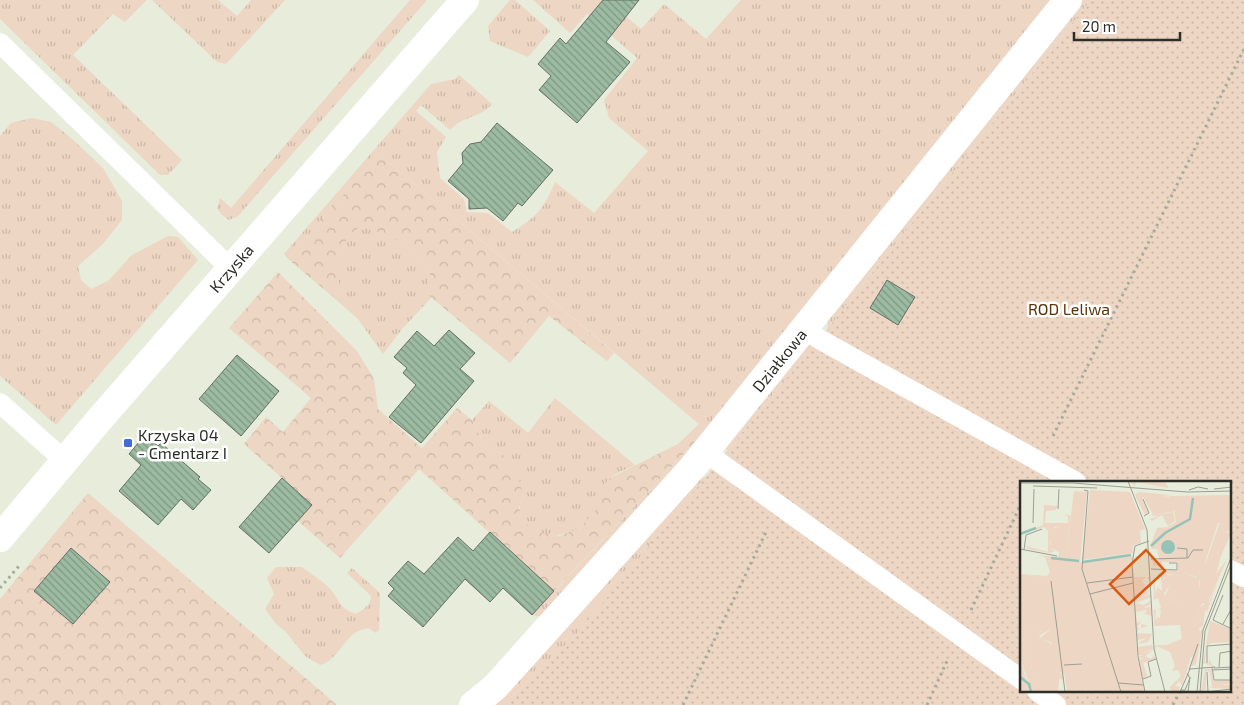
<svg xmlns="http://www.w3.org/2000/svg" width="1244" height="705" viewBox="0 0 1244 705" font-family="'Exo 2',sans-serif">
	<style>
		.grass { fill: url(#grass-tufts) }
		.forest { fill: url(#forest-crowns) }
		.garden { fill: url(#garden-dots); fill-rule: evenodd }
		.building { fill: url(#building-back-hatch); stroke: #637065 }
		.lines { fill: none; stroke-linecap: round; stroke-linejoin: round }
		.path { stroke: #a7ab9d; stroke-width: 3; stroke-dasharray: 2.5 4; stroke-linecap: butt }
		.service { stroke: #fff; stroke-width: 20 }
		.minor { stroke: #fff; stroke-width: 28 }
		.tertiary { stroke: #fff; stroke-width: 28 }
		.poi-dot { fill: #4369db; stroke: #fff; stroke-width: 2 }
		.labels { text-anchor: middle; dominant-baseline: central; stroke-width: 5; stroke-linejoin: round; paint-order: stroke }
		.street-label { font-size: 16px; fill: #2c2e27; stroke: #fff }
		.park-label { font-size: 16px; fill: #5d3407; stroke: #fff }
		.poi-label { font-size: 16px; fill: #2c2e27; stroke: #fff; text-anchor: start }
		.inset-river { fill: none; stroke: #96c3b8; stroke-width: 2.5 }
		.inset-road { fill: none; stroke: #9ca093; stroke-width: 1 }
		.view { fill: #df570d; fill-opacity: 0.15; stroke: #df570d; stroke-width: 2.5 }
		.inset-edge { fill: none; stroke: #2c2e27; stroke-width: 2.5 }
	</style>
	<defs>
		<pattern id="grass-tufts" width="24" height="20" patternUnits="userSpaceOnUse" patternTransform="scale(1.25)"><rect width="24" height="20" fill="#edd6c3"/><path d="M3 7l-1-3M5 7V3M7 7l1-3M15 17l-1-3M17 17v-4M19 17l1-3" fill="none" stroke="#cbb8a8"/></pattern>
		<pattern id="forest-crowns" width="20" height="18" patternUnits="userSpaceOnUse" patternTransform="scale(1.25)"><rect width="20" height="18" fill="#edd6c3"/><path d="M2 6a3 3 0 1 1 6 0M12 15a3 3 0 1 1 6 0" fill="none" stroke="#cbb8a8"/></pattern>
		<pattern id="garden-dots" width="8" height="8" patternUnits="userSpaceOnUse" patternTransform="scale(1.25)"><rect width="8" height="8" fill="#edd6c3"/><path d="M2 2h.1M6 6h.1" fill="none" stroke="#cbb8a8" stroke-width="1.8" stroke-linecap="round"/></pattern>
		<pattern id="building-back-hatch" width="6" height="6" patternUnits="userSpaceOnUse" patternTransform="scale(1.25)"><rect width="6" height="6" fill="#9cbba1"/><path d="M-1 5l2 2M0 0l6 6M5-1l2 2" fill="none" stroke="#7f9883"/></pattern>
	</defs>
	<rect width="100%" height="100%" fill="#e7ecdb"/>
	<g class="grass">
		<polygon points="0,0 147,0 125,22 113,14 73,55 182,160 168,175 160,175 0,19"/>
		<polygon points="152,0 218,0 237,16 251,0 285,0 226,64 217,62"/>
		<polygon points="410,0 427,0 238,216 229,220 221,214 217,208 220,198 231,208"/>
		<polygon points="510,0 515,0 550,31 528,57 490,41 488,26"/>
		<path d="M533 0H606L641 29 664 4 706 39 741 0H1051L708 436 544 618 532 615 706 430 379 154 288 259 284 254 431 84 455 79 459 75 492 104C479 119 464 115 450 130L421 105 416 111 446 137 437 152 440 178 464 199 467 212 488 213 512 232C537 217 544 208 555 182L594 213 648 151 609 118 604 100 637 58 587 14 570 33Z"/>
		<polygon points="1081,0 1091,0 828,328 827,319"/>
		<polygon points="32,118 51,122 71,138 103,168 122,201 122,220 103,244 78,266 81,280 91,289 108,281 132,255 168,236 178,237 198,260 56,425 0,376 0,136 11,123"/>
		<polygon points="365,224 381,234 405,244 422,260 430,273 427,294 432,297 402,329 383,354 358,319 333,297 339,287 339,260 348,235"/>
		<polygon points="807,343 815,344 727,451 723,445"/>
		<path d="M555 398 635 465C627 469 614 473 608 480 600 491 601 501 595 512 580 537 547 543 526 523 517 516 520 504 523 495L503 455 482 440 472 420 489 401 528 433Z"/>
		<polygon points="707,476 577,634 503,705 489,705 693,481"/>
		<path d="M276 567H302C311 574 323 581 331 590 340 601 340 609 356 614 363 610 371 605 371 596L347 573 352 568 380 593 379 630 376 633 368 628C347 632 345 647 331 659 328 662 324 663 320 665L305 656 286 632 276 624 265 609 274 594 267 578Z"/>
	</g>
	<g class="forest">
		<polygon points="379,154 614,353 607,361 549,316 510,363 427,294 430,273 422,260 405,244 381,234 365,224 348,235 339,260 339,287 333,297 288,259"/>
		<polygon points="278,272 357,351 374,379 378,409 422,448 457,408 472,420 482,440 503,455 518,475 523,495 519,508 524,522 540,532 560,536 580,528 595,511 601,490 610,478 678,444 699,424 706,430 554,591 419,469 340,558 298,521 312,505 244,444 266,417 283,432 311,398 229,328"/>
		<polygon points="88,493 337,705 0,705 0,599"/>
	</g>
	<path class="garden" d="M1091 0H1244V705H503L577 634 828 328ZM1022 482H1230V691H1022Z"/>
	<g class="building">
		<polygon points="603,0 639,0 606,42 630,62 577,123 539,90 551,76 538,64 560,38 566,44"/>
		<polygon points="497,123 553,170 522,206 518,203 503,221 487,208 469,209 469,199 448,181 463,163 462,153 470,144 481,142"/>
		<polygon points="887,280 915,297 898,325 870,308"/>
		<polygon points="449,330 475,353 460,369 474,381 421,443 389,417 416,385 403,373 407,368 394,357 417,331 434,346"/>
		<polygon points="237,355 279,391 241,436 199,399"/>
		<polygon points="144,436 158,446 161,443 200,477 198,479 211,490 193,510 181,499 158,525 119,491 141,465 129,454"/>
		<polygon points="282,478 312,505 269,553 239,527"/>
		<polygon points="490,532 554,591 532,615 503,588 490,602 465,579 423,627 388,596 394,589 388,583 408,561 424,574 458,537 473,551"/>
		<polygon points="71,548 110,582 73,624 34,591"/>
	</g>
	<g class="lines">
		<g class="path">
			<polyline points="1053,436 1244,49"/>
			<polyline points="0,588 19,566"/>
			<polyline points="971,610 1022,502"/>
			<polyline points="683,705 766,532"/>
			<polyline points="927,705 947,661"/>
			<polyline points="1173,705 1180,691"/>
		</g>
		<g class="service">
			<polyline points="0,43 231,269"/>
			<polyline points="804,328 819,339 1076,482"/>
			<polyline points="0,403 65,461"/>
			<polyline points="705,452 1022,680"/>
			<polyline points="1230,570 1244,577"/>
			<polyline points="1037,691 1056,705"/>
		</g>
		<polyline class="minor" points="473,705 495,687 692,468 1068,0"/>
		<polyline class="tertiary" points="0,538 99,420 465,0"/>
	</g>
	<rect class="poi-dot" x="123" y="438" width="10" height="10" rx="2.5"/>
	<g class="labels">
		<g class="street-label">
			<text transform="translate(231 268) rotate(-49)">Krzyska</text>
			<text transform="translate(779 360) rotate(-51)">Działkowa</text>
		</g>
		<g class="park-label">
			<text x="1069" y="308">ROD Leliwa</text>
		</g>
		<g class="poi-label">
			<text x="138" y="434">Krzyska 04<tspan x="138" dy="18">- Cmentarz I</tspan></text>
		</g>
	</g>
	<g transform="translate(1020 481)">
		<rect width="211" height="211" fill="#e7ecdb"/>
		<path d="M109 0H144L149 7 116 1 115 5ZM119 11 151 14 152 15 211 14 153 15 154 30 133 34 151 14 122 17 128 31 125 34 115 14ZM24 24 38 25 35 29 26 30 25 42H48V36L45 33 51 35 49 48 34 46 30 61 32 69 35 70 30 72 8 68 6 65 28 71V50L24 46 0 54 23 44ZM200 41 204 51 211 52 201 75 197 72 192 74 184 115 180 116V93L178 90 186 81ZM16 74 38 76 28 77 33 104 22 96 0 93 27 95 30 91 25 76ZM160 78V91L145 93 153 95H144L143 112 145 115 150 104 156 111 150 114 149 120 161 123V95L165 92 177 97 174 125 177 142 181 141 179 126 189 121 198 100 187 131 185 129 183 145 179 147 180 151 183 146 176 183 170 186 173 175 171 176 162 204 159 200 155 205 160 206 158 211H151L150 206 161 195 158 189 152 190 155 184 150 171 136 165V173L135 164H146L162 158 160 144 134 145V128L136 129 135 138 138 139 136 136 140 137 141 129 138 128 141 127 138 117 134 119V126L133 90 136 114 137 106 142 110 141 96 137 99V94L142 90 136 89 158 90V81H142L141 87 135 84 134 88 132 79ZM113 86 114 96H130V90V100L126 96 122 100 126 105 130 102 124 111 131 109 125 115 131 113V116L116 122 124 124 131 119 130 124 122 127 131 126 132 135 125 133 127 129 116 131 117 142 121 140 117 147H121L122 143 128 145 118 148 117 152 132 153 128 161 117 163 127 157 117 159 116 147 117 174 121 188 119 178H124L119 176 122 174H118V166L132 164 133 168 119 173 133 169 125 175 131 178 134 174 135 178 123 182 127 195 130 194 123 197 121 190 125 211 117 174 112 96ZM190 140 211 148V161L192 162 186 165 185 182H189V177L192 184 196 186 183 182ZM26 144H31V148L20 154 18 162 25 159 33 164 37 189 44 196V199L39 198 38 211H19L3 157 8 149 18 147 21 151ZM0 177 5 195 12 211H0ZM185 188H192L193 200 211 199 209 203H197L211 204V208L190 207 192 206 190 191 186 190V208L181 211Z" fill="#edd6c3"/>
		<path d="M211 14V50L204 51 201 42H198L183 87 178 90 181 95 179 101 181 116 192 74 195 71 201 75 196 93 207 78 187 124 183 122 179 126 181 142H177L172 119 177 96 165 92 161 95 162 123 149 120 150 114 156 111 150 104 142 115 144 95H153L145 91H160V78L171 77 173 72 184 68 139 78 137 68H132L131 63 137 47 148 46 156 41 152 15ZM39 46 49 48 46 78 38 77 39 71 31 67 30 49ZM0 93 22 96 34 105 46 195 37 189 32 162 26 159 18 162 16 160 29 150 31 144H26L22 151 18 147 8 149 3 157 19 211H12L0 177ZM22 165 26 166 30 174 27 179 31 183V193L25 191 19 170Z" fill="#edd6c3"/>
		<path d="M70 9 110 11 125 48 120 50 121 62 113 64V72L62 79ZM122 13 152 16 154 30 133 34Z" fill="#edd6c3"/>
		<path d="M54 10 67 11 60 81 114 75 112 80 117 174 124 211H47L28 76 46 77ZM153 31 155 40 148 45 142 34 132 40 130 38 139 35H130Z" fill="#edd6c3"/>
		<path d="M162 48H184V71L173 72 170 78 139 79V62L153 51Z" fill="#edd6c3"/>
		<path d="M141 66a7 7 0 1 1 14 0a7 7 0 1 1-14 0Z" fill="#96c3b8"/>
		<path class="inset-river" d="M0 53 16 47M131 65 145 52 170 38 173 17M31 77 59 80M63 81 111 74M0 196 9 203 11 211"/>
		<path class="inset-road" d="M108 0 127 49 134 168 145 211M0 2H53L167 11 212 10M13 5 77 7M194 8 212 6M64 9 68 10 62 88 101 211M169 9 178 6 188 8M123 18 129 32 124 35M38 28 39 8M13 42 14 8M157 67 167 68V77M0 68 37 75M4 69 6 54 22 48M131 78 168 77 173 69H183M131 88 157 89V82H149M31 100 45 211M67 102 113 96M70 113 113 102M193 139 203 114M193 139 212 148M203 143 212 127M187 182V165L212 163M44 184 62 183M192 186 194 199H212M199 186 200 172 212 170M194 187 212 186M169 189 178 163M192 189 212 188M187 191 188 211M123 198 131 195 128 181 136 178M98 202 124 204M160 209H165L170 197 167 192M125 211 118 175 112 83 115 65 129 60M160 211 170 188 195 186M168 211 170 196M177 211 183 149 212 74M180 211 185 150 212 81M186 211 212 208"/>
		<path class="view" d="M126 69 145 90 109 123 90 103Z"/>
		<rect width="211" height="211" class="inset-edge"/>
	</g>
	<path d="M1074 32v8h106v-8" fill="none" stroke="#2c2e27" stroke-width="2.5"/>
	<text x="1082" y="32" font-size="15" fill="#2c2e27" stroke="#ffffff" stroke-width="4" paint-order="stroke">20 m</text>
</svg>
